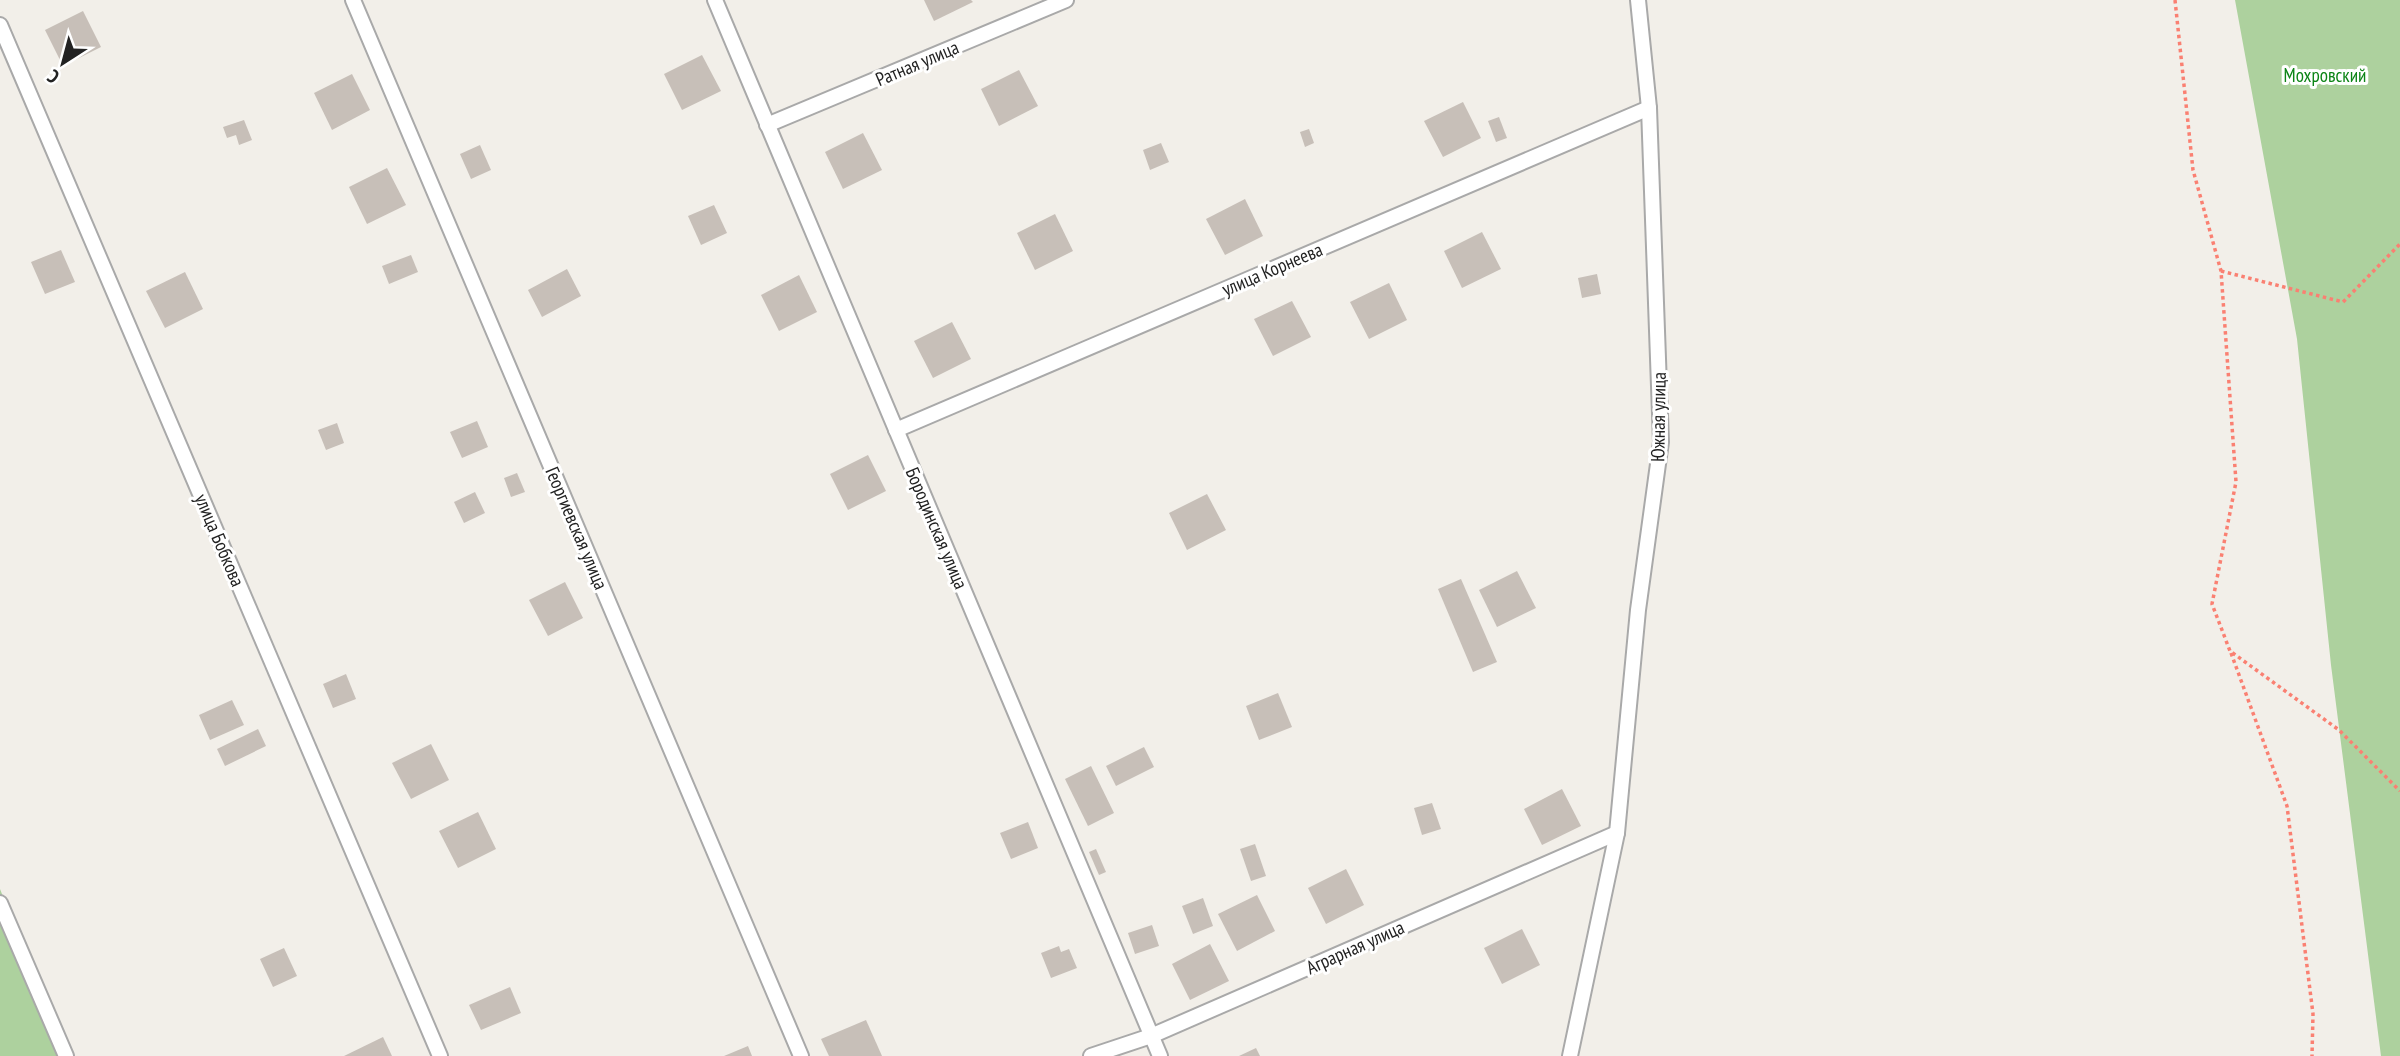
<svg xmlns="http://www.w3.org/2000/svg" width="2400" height="1056" viewBox="0 0 2400 1056" font-family="'PT Sans Narrow',sans-serif">
	<style>
		.forest { fill: #add19e }
		.building { fill: #c7bfb8 }
		.lines { fill: none; stroke-linecap: round; stroke-linejoin: round }
		.street-casing { stroke: #a9a9a9; stroke-width: 18 }
		.path { stroke: #fa8072; stroke-width: 3.5; stroke-dasharray: 3.5 3.5; stroke-linecap: butt }
		.street { stroke: #fff; stroke-width: 14 }
		.labels { text-anchor: middle; dominant-baseline: central; stroke-width: 6; stroke-linejoin: round; paint-order: stroke }
		.street-label { font-size: 19px; fill: #222; stroke: #fff }
		.park-label { font-size: 19px; fill: #0c8416; stroke: #fff }
	</style>
	<rect width="100%" height="100%" fill="#f2efe9"/>
	<g class="forest">
		<polygon points="2235,0 2400,0 2400,1056 2381,1056 2331,665 2297,339"/>
		<polygon points="0,889 66,1056 0,1056"/>
	</g>
	<g class="building">
		<polygon points="924,0 971,0 973,2 934,21"/>
		<polygon points="83,11 101,47 63,66 45,30"/>
		<polygon points="702,55 721,91 682,110 664,74"/>
		<polygon points="1019,70 1038,106 999,126 981,89"/>
		<polygon points="352,74 370,110 332,130 314,93"/>
		<polygon points="1463,102 1481,138 1443,157 1424,121"/>
		<polygon points="1499,117 1507,138 1496,142 1488,121"/>
		<polygon points="244,120 252,140 239,145 236,135 227,138 223,127"/>
		<polygon points="1309,129 1314,143 1305,147 1300,132"/>
		<polygon points="863,133 882,170 843,189 825,152"/>
		<polygon points="1161,143 1169,162 1150,170 1143,150"/>
		<polygon points="480,145 491,170 471,179 460,154"/>
		<polygon points="387,168 406,205 367,224 349,187"/>
		<polygon points="1245,199 1263,236 1225,255 1206,219"/>
		<polygon points="714,205 727,233 701,245 688,216"/>
		<polygon points="1055,214 1073,251 1035,270 1017,233"/>
		<polygon points="1482,232 1501,269 1462,288 1444,251"/>
		<polygon points="61,250 75,282 45,294 31,262"/>
		<polygon points="411,255 418,272 389,284 382,266"/>
		<polygon points="567,269 581,296 542,317 528,290"/>
		<polygon points="185,272 203,309 165,328 146,291"/>
		<polygon points="1597,274 1601,294 1582,298 1578,278"/>
		<polygon points="799,275 817,312 779,331 761,295"/>
		<polygon points="1389,283 1407,320 1369,339 1350,302"/>
		<polygon points="1292,301 1311,337 1273,356 1254,319"/>
		<polygon points="952,322 971,359 933,378 914,341"/>
		<polygon points="477,421 488,447 462,458 450,432"/>
		<polygon points="337,423 344,443 326,450 318,430"/>
		<polygon points="868,455 886,491 848,510 830,474"/>
		<polygon points="517,473 525,492 511,497 504,478"/>
		<polygon points="475,492 485,513 464,523 454,502"/>
		<polygon points="1207,494 1226,530 1187,550 1169,513"/>
		<polygon points="1517,571 1536,608 1497,627 1479,590"/>
		<polygon points="1461,579 1497,662 1473,672 1438,589"/>
		<polygon points="565,582 583,618 548,636 529,600"/>
		<polygon points="346,674 356,699 333,708 323,684"/>
		<polygon points="1278,693 1292,727 1259,740 1246,706"/>
		<polygon points="232,700 244,725 210,740 199,715"/>
		<polygon points="258,729 266,746 225,766 217,749"/>
		<polygon points="431,744 449,780 411,799 392,763"/>
		<polygon points="1144,747 1154,767 1116,786 1106,766"/>
		<polygon points="1091,766 1114,813 1088,826 1065,779"/>
		<polygon points="1562,789 1581,826 1542,845 1524,809"/>
		<polygon points="1432,803 1441,829 1422,835 1414,808"/>
		<polygon points="478,812 496,849 458,868 439,831"/>
		<polygon points="1028,822 1038,848 1011,859 1000,833"/>
		<polygon points="1255,844 1266,876 1251,881 1240,849"/>
		<polygon points="1096,849 1106,872 1099,875 1089,852"/>
		<polygon points="1346,869 1364,905 1326,924 1308,888"/>
		<polygon points="1257,895 1275,931 1237,951 1218,914"/>
		<polygon points="1203,898 1213,926 1193,934 1182,906"/>
		<polygon points="1152,925 1159,946 1135,954 1128,933"/>
		<polygon points="1522,929 1540,965 1502,984 1484,948"/>
		<polygon points="1210,944 1229,981 1190,1000 1172,964"/>
		<polygon points="1059,946 1061,952 1069,949 1077,968 1051,978 1041,953"/>
		<polygon points="284,948 297,976 273,987 260,959"/>
		<polygon points="510,987 521,1013 481,1030 469,1005"/>
		<polygon points="866,1020 882,1056 829,1056 821,1039"/>
		<polygon points="383,1037 392,1056 344,1056"/>
		<polygon points="748,1046 752,1056 724,1056"/>
		<polygon points="1256,1048 1260,1056 1239,1056"/>
	</g>
	<g class="lines">
		<g class="street-casing">
			<g id="street">
				<polyline points="353,0 801,1056"/>
				<polyline points="715,0 1160,1056"/>
				<polyline points="0,25 440,1056"/>
				<polyline points="767,125 1066,0"/>
				<polyline points="896,430 1649,108"/>
				<polyline points="0,903 66,1056"/>
				<polyline points="1091,1056 1151,1036 1617,833"/>
				<polyline points="1570,1056 1617,833 1638,610 1661,442 1649,108 1638,0"/>
			</g>
		</g>
		<g class="path">
			<polyline points="2175,0 2193,170 2221,271 2236,482 2212,604 2230,651 2339,730 2400,791"/>
			<polyline points="2221,271 2343,302 2400,244"/>
			<polyline points="2231,653 2287,806 2313,1014 2312,1056"/>
		</g>
		<use href="#street" class="street"/>
	</g>
	<g class="labels">
		<g class="street-label">
			<text transform="translate(917 63) rotate(-23)">Ратная улица</text>
			<text transform="translate(1272 269) rotate(-23)">улица Корнеева</text>
			<text transform="translate(1658 417) rotate(-89)">Южная улица</text>
			<text transform="translate(577 528) rotate(67)">Георгиевская улица</text>
			<text transform="translate(937 528) rotate(67)">Бородинская улица</text>
			<text transform="translate(220 540) rotate(67)">улица Бобкова</text>
			<text transform="translate(1355 947) rotate(-24)">Аграрная улица</text>
		</g>
		<g class="park-label">
			<text x="2325" y="75">Мохровский</text>
		</g>
	</g>
	<g transform="translate(63 63) rotate(216)" stroke="#ffffff" stroke-width="5" paint-order="stroke">
	<path d="M0-5L12 26L0 18L-12 26Z" fill="#222222"/>
	<text y="-10" font-size="19" font-weight="bold" text-anchor="middle" fill="#222222">С</text>
	</g>
</svg>
